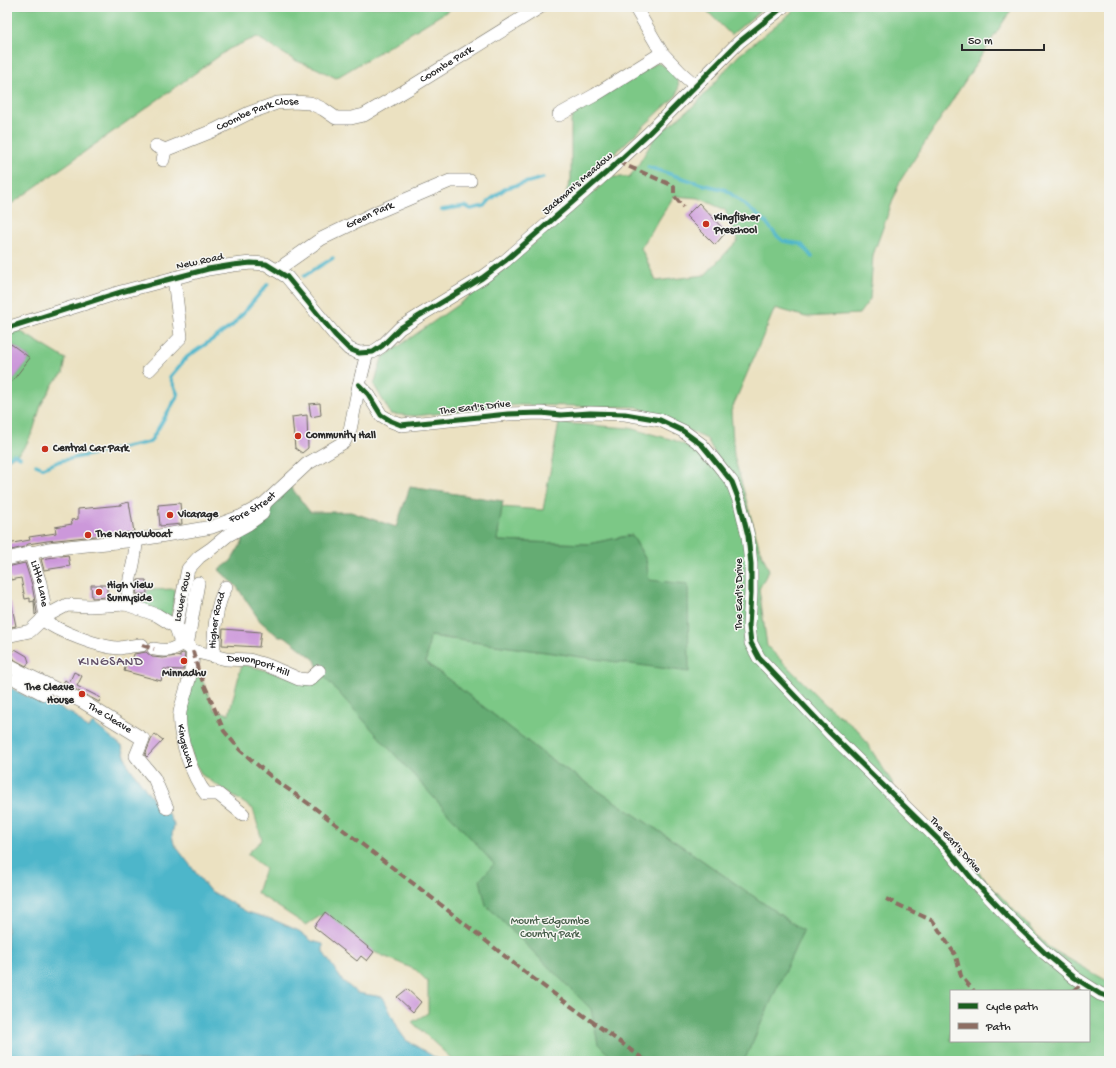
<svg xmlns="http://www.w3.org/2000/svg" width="1116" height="1068" viewBox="0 0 1116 1068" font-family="'Gochi Hand',sans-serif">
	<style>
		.green { fill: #7cc886; stroke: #547a58; fill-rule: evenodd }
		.forest { fill: #65ac73; stroke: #486c4f }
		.water { fill: #4db6ca; stroke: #3c707a }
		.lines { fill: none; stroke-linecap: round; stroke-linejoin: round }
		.stream { stroke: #4db6ca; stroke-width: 3.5 }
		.building { fill: #cc98da }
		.minor-casing { stroke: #6e6b60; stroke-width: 14 }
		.minor { stroke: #fff; stroke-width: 13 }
		.quiet { stroke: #8d6e63; stroke-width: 4; stroke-dasharray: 8 4; stroke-linecap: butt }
		.cycleway-casing { stroke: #f6f6f2; stroke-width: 8 }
		.cycleway { stroke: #1b5e20; stroke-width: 5 }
		.poi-dot { fill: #c8321e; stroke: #f6f6f2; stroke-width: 1.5 }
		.labels { text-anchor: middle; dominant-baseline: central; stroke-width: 3; stroke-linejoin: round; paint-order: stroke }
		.street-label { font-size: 11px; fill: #2b2b2b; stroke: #f6f6f2 }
		.poi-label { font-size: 11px; font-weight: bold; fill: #2b2b2b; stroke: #f6f6f2; text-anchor: start }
		.park-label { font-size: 11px; fill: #435a46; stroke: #f6f6f2 }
		.quarter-label { font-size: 13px; letter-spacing: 1px; fill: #635168; stroke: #f6f6f2 }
	</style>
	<rect width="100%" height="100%" fill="#f6f6f2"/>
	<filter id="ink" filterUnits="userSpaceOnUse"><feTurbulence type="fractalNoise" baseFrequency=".025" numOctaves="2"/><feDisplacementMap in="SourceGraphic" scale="8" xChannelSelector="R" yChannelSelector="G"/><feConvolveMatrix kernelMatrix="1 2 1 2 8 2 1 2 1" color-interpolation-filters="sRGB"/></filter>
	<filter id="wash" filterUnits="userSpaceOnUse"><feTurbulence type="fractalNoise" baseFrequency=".012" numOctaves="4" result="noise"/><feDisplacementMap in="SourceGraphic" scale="16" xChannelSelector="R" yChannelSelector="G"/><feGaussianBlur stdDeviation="0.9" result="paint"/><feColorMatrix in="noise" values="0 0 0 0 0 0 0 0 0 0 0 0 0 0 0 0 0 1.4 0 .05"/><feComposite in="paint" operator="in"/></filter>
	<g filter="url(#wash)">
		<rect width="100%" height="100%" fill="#ebe1c1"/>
		<g class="green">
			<polygon points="7,7 454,7 336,78 316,68 294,60 257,37 229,49 7,207"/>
			<polygon points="703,7 765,7 731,35"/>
			<path d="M798 7H1013L900 181 873 255 870 299 859 314 806 317 775 308 731 411 734 456 759 547 769 570 759 589 767 646 825 704 859 731 892 782 896 807 967 860 1048 947 1109 982V1061H454L412 1022 428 1013V982L416 970 374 952 325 913 306 925 257 893 265 868 247 854 262 840 253 809 202 775 194 761 180 713 192 668 198 670 215 710 229 714 242 664 299 679 319 671 801 936 803 931 686 849 549 758 426 662 429 636 689 671 649 580 646 560 632 535 588 544 497 541 501 507 543 510 559 423 629 428 674 440 687 446 705 458 717 457 707 439 637 407 518 405 415 416 391 414 374 385 382 358 483 287 611 177H629L635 170 655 137 697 103 738 56ZM674 196 699 198 725 210 738 240 705 275 656 281 641 248ZM951 991H1089V1041H951Z"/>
			<path d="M657 63C665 65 677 72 678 81 679 86 678 91 677 95L568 197 566 192 571 180V121L575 112Z"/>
			<polygon points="18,330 66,359 63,374 55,381 41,405 33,431 26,445 20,452 7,461 7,382 10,384 30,358 11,344 7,349 7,335"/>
			<polygon points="175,589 171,619 142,606 143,594 147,590"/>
		</g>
		<polygon class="forest" points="287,482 310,512 351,512 396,527 410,487 503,501 497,541 588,544 632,535 646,560 649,580 688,584 689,672 430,636 426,662 549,758 686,849 803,931 744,1061 614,1060 598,1044 591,1009 486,905 480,880 494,864 319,671 315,660 286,637 279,637 260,621 237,587 219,570 231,561 243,541 240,528"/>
		<polygon class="water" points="7,686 39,703 46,702 74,715 88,729 93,723 122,746 128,765 160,809 169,814 174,825 172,835 174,844 209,890 247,912 274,920 299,931 312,941 323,944 323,952 342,980 357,993 383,997 400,1032 406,1040 441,1061 7,1061"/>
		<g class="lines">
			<g class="stream">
				<polyline points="648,167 701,184 726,190 765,221 776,235 783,241 801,244 812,257"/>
				<polyline points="441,210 465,206 471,209 485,206 490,200 506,188 543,178"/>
				<polyline points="304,276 333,258"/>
				<polyline points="7,459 14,454 20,457"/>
				<polyline points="36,465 43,468 60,461 150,442 178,395 170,377 187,357 232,326 268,284"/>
			</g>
		</g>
		<g id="blocks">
			<g class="building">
				<polygon points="699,203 726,232 715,245 686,216"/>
				<polygon points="11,344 30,358 7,388 7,349"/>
				<polygon points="320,403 321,415 311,417 309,404"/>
				<polygon points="307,415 308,448 302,453 295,448 292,417"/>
				<polygon points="129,502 134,532 47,541 28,544 24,547 7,551 7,544 30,540 29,537 56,533 55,527 72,524 71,520 78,519 78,509 121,505 121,504"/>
				<polygon points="180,503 182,524 160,526 158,505"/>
				<polygon points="68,555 70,566 44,570 41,559"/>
				<polygon points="25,563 32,585 37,613 35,615 34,601 30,602 30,598 25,599 21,578 11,580 7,568 7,567"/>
				<polygon points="138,580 146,580 147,594 136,594"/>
				<polygon points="91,585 107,585 107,597 92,598"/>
				<polygon points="7,602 11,602 16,626 7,628"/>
				<polygon points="223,629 261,632 259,647 222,645"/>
				<polygon points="15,649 27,656 29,662 26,666 15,660 11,655"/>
				<polygon points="146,652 152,657 163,658 176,656 180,657 180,654 183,653 185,654 183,670 164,669 161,681 124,671 127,661 132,663 134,654"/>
				<polygon points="74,672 82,676 77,686 101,698 99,702 63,683 65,680 69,683"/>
				<polygon points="155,734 163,740 147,757 145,755 151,740"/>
				<polygon points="325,912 374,952 367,961 361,956 357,961 314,927"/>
				<polygon points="407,989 421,1002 413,1012 397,997"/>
			</g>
		</g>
	</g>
	<g filter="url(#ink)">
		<use href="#blocks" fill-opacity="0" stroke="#6e6b60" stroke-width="1"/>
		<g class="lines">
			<g class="minor-casing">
				<g id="minor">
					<polyline points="635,7 662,53 681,73 696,86"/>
					<polyline points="559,115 595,95 662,53"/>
					<polyline points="156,146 165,150 163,160"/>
					<path id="s1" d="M165 150 215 130 249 113 277 103 293 102 310 103 323 109 336 118H351L364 115 408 89 540 7"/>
					<path id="s2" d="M277 270 321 239 377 212 450 181H470"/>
					<polyline points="7,328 121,292 208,269 233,265 251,263 266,264 287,277 335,335 349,349 359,353 373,352 382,346 400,328 419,316 482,278 505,261 607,172 649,133 739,42 783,7"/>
					<polyline points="149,370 181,337 174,278"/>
					<polyline points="359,385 368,394 381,415 391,421 401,425 508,414 541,413 561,415 590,413 625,414 660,420 683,431 702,445 720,467 732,482 740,503 748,536 751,564 751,593 749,626 751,643 759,658 830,733 946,847 973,880 1009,918 1045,953 1075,978 1100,994 1109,997"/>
					<path id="s3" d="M264 506 262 514 248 524 228 535 212 548 199 557 188 569 176 627 180 640 193 651 226 659 249 660 269 666 299 679 309 680 319 671"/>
					<path id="s4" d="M30 552 40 583 46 616"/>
					<path id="s5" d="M7 559 48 549 136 540 212 527 242 516 255 509 265 503 307 464 344 442 350 430 359 385 367 353"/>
					<path d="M126 604C129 595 129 588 130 578 133 565 136 554 136 540"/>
					<path d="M42 619C57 631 101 648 120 648 128 647 133 645 142 645"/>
					<polyline points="7,636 30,631 46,616 67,605 89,606 126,604 157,615 176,627"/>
					<polyline points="187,646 198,583"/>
					<path d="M154 649C168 652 172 650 184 643"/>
					<path id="s6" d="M193 651C192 657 193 664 191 670 189 684 183 698 180 712 177 733 192 777 206 794H218L243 814"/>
					<path id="s7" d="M213 656C214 634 215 606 226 587"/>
					<path id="s8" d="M7 662 9 666 83 702 143 739 136 756 154 778 167 808"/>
					<polyline points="17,680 44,694"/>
				</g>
			</g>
			<use href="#minor" class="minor"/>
			<g class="quiet">
				<polyline points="618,162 674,186 674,196 683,207"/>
				<polyline points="142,645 154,649"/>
				<polyline points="193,651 198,670 224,731 240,750 275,780 312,806 440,904 527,974 646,1061"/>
				<polyline points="886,899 933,921 956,956 961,976 974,991"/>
				<polyline points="1073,991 1082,983"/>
			</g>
			<g class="cycleway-casing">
				<g id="cycleway">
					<polyline points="7,328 121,292 208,269 233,265 251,263 266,264 287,277 335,335 349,349 359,353 373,352 382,346 400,328 419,316 482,278 505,261 607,172 649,133 739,42 783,7"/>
					<polyline points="359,385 368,394 381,415 391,421 401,425 508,414 541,413 561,415 590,413 625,414 660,420 683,431 702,445 720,467 732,482 740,503 748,536 751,564 751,593 749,626 751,643 759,658 830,733 946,847 973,880 1009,918 1045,953 1075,978 1100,994 1109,997"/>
				</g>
			</g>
			<use href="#cycleway" class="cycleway"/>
		</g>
	</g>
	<g class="poi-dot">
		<circle cx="706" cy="224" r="4"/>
		<circle cx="298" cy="436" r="4"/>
		<circle cx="45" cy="449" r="4"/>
		<circle cx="170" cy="515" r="4"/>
		<circle cx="88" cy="535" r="4"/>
		<circle cx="99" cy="592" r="4"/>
		<circle cx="184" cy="661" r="4"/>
		<circle cx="82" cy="694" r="4"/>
	</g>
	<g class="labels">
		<g class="street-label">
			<text stroke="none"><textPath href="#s1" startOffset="310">Coombe Park</textPath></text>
			<text stroke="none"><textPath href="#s1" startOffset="100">Coombe Park Close</textPath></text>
			<text transform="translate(578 184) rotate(-41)">Jackman's Meadow</text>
			<text stroke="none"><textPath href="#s2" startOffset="108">Green Park</textPath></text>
			<text transform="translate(200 262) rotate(-12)">New Road</text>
			<text transform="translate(475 408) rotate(-6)">The Earl's Drive</text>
			<text stroke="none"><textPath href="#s5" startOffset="253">Fore Street</textPath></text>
			<text stroke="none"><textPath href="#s4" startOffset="33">Little Lane</textPath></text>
			<text transform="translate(740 594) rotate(-90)">The Earl's Drive</text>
			<text transform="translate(183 597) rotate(-78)">Lower Row</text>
			<text stroke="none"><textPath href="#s7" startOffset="36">Higher Road</textPath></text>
			<text stroke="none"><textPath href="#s3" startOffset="258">Devonport Hill</textPath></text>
			<text stroke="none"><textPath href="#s8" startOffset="118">The Cleave</textPath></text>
			<text stroke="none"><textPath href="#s6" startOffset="97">Kingsway</textPath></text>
			<text transform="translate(955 845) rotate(48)">The Earl's Drive</text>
		</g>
		<g class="poi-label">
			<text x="714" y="218">Kingfisher<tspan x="714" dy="13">Preschool</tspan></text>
			<text x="306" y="436">Community Hall</text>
			<text x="53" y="449">Central Car Park</text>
			<text x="178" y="515">Vicarage</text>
			<text x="96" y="535">The Narrowboat</text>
			<text x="107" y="586">High View<tspan x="107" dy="13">Sunnyside</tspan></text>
			<text x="184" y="674" text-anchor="middle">Minnadhu</text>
			<text x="74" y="688" text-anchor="end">The Cleave<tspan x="74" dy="13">House</tspan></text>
		</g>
		<g class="park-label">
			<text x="550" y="922">Mount Edgcumbe<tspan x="550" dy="13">Country Park</tspan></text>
		</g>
		<g class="quarter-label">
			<text x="111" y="662">KINGSAND</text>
		</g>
	</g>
	<rect width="1116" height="1068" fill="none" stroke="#f6f6f2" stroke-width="24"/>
	<rect x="950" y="990" width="140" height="52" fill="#f6f6f2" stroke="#a5a5a2"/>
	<rect x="958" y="1003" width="20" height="6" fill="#1b5e20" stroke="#a5a5a2"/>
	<text x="986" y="1010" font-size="12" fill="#2b2b2b">Cycle path</text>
	<rect x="958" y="1023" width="20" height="6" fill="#8d6e63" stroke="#a5a5a2"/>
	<text x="986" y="1030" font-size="12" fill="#2b2b2b">Path</text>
	<path d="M962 44v6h82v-6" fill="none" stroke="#2b2b2b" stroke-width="2"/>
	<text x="968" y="44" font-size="12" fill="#2b2b2b" stroke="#f6f6f2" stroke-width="3" paint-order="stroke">50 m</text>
</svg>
